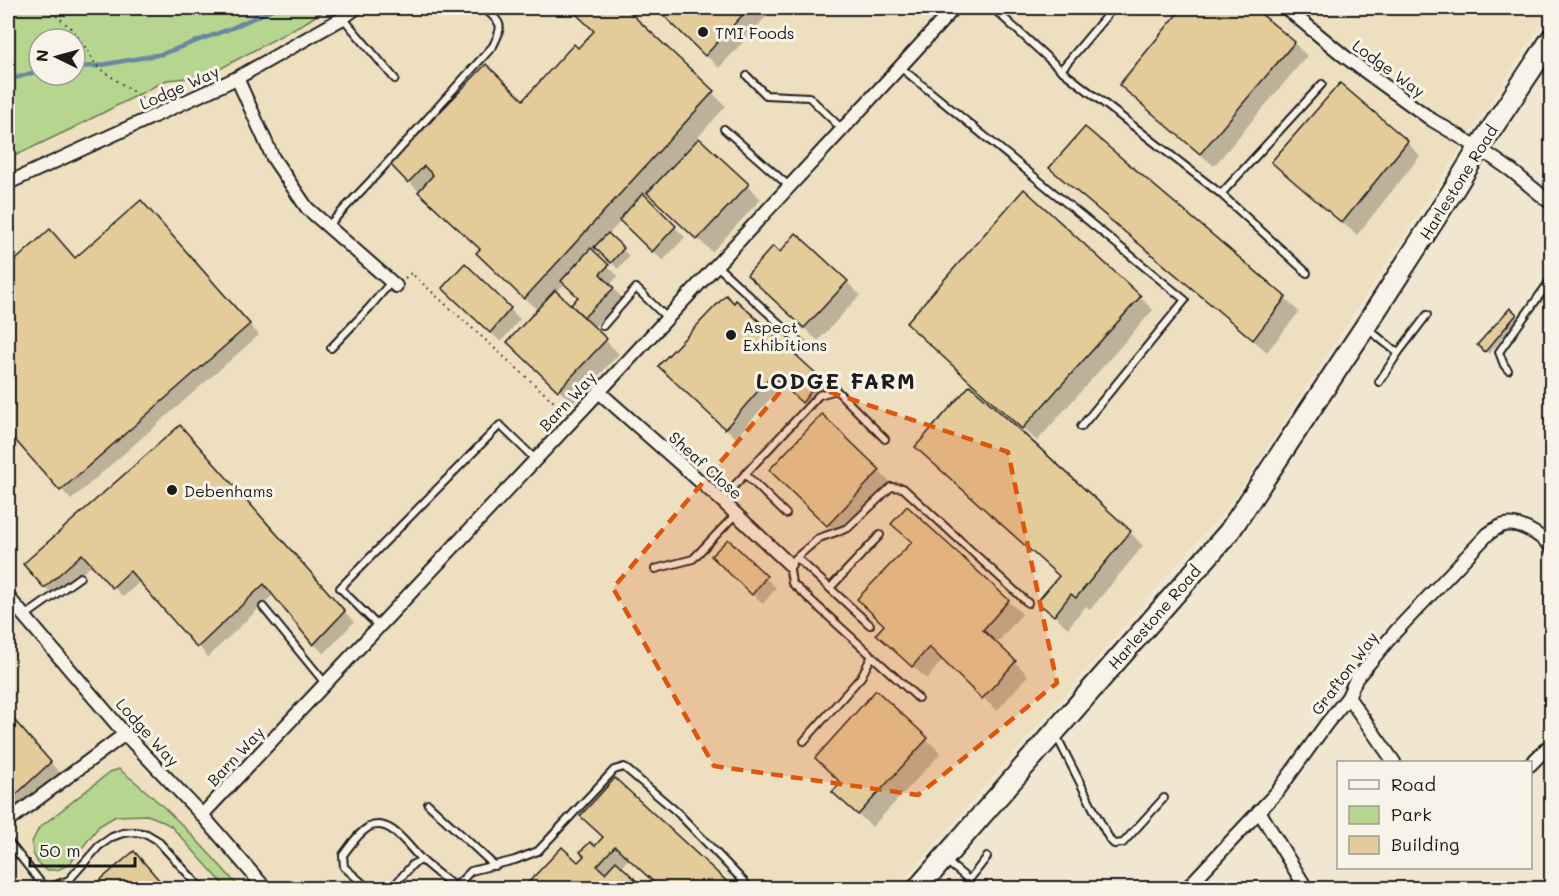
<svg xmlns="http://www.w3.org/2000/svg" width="1559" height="896" viewBox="0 0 1559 896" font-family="Mali,sans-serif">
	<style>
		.built { fill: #eddfc0 }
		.green { fill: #b6d68f; stroke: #697956; stroke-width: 1.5; fill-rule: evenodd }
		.shadow { fill: #0003; fill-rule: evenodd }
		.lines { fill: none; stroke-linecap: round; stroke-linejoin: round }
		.stream { stroke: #6987a1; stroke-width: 4.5 }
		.building { fill: #e4cb9a; stroke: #1c1c1c; stroke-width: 1.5 }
		.service-casing { stroke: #1c1c1c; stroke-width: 10 }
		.minor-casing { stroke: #1c1c1c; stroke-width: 16 }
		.primary-casing { stroke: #1c1c1c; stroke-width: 24 }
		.path { stroke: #1c1c1c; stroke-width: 2; stroke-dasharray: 1.5 4.5; stroke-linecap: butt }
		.service { stroke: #f7f3e8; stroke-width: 6 }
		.minor { stroke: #f7f3e8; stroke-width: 12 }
		.primary { stroke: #f7f3e8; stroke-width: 20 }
		.marked { fill: #de560d; fill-opacity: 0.2; stroke: #de560d; stroke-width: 4.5; stroke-dasharray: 12 8; stroke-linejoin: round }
		.poi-dot { fill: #1c1c1c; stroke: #f7f3e8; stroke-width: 2 }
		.labels { text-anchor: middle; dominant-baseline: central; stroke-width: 6; stroke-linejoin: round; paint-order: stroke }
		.poi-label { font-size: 16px; fill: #1c1c1c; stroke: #f7f3e8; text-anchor: start }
		.street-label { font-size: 16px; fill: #1c1c1c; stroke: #f7f3e8 }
		.district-label { font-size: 22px; font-weight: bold; letter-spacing: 1.5px; fill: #1c1c1c; stroke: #f7f3e8 }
	</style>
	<rect width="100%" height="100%" fill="#f1e7d1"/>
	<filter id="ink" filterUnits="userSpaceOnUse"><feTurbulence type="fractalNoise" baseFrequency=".0167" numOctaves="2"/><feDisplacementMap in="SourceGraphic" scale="12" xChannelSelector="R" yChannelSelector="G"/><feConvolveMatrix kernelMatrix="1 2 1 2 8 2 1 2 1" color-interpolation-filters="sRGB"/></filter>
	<g filter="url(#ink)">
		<polygon class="built" points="329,8 1551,8 1234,499 897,888 8,888 8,159 71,129 167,80 207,76 306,22"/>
		<g class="green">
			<path d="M8 8H329L306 22 207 76 167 80 71 129 8 159ZM39 39H75V75H39Z"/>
			<path d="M119 769C164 803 203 846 240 888H227L171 826 158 819 147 815 116 816 99 826 69 865 57 870H46L38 863 33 853 32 842 39 828 110 772Z"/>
		</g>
		<g class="shadow">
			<path d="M584 8H622L726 106 697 138 761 199 712 252 648 192 643 196 685 237 663 261 621 221 608 235 629 256 618 269 597 248 593 252 618 276 610 285 623 299 593 328 619 354 573 403 522 356 538 311 491 267 481 250 433 206 392 164 523 102 596 32 578 14ZM565 283 580 297 571 307 556 293Z"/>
			<polygon points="658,8 774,8 719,68"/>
			<polygon points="1184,8 1252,8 1294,43 1307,56 1214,166 1134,98 1121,84"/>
			<polygon points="1085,129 1285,298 1299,312 1267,352 1064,181 1051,168"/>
			<polygon points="1407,142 1420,156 1357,235 1287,176"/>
			<polygon points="151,213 259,335 71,500 8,429 8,269 50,231 76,259"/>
			<polygon points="780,254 847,282 860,295 818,341 763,289"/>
			<polygon points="465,265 520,319 501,342 454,298"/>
			<polygon points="726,297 830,389 813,411 783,384 736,438 671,376"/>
			<polygon points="1140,297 1153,310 1037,441 921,337"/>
			<polygon points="1510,310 1519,318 1489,354 1479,345"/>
			<polygon points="822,416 893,485 842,538 785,484"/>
			<polygon points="190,437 354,622 324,654 314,644 274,594 208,657 141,581 123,597 93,564 55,597 45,587"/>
			<polygon points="893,524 1008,601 1022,614 996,644 1028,675 997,711 943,659 927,679 891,647 885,625 913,543"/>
			<polygon points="1130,532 1143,546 1090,610 1086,606 1068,628 1039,602"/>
			<polygon points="728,541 776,588 763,604 713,556"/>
			<polygon points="876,692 941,753 872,827 848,805 843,783"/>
			<polygon points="8,714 60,773 8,821"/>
			<polygon points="615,780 732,888 661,888 629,858 621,868 642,888 525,888 562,849 578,864 604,838"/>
			<polygon points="133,853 165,888 93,888"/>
		</g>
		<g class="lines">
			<g class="stream">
				<polyline points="75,67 96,66 162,54 232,28 275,8"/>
				<polyline points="8,80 39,71"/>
			</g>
		</g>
		<g class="building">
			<polygon points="582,8 625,8 714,91 524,299 476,253 480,249 418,192 433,175 424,166 408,183 390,164 486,64 523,100 574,44 578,48 594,31 576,14"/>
			<polygon points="656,8 749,8 705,56"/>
			<polygon points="1182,8 1254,8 1295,42 1200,154 1119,85"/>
			<polygon points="1340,83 1408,141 1342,223 1271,162"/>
			<polygon points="1085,127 1286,297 1253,340 1049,168"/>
			<polygon points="699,138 749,184 697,240 647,193"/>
			<polygon points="1024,189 1141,296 1022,429 906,323"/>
			<polygon points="643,193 676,226 652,252 619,220"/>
			<polygon points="141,200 250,324 60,491 8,432 8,267 50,229 75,258"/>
			<polygon points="608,233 624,248 611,263 594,247"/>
			<polygon points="796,233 848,281 804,328 747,275 773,246 780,252"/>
			<polygon points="591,248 609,265 600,274 614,288 584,317 571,305 578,297 561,281"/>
			<polygon points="465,263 511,308 490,333 442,288"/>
			<polygon points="555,290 607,339 558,391 507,342"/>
			<polygon points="726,295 734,303 736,300 821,378 802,403 772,375 725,429 658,366"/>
			<polygon points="1510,308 1517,314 1485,352 1477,345"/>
			<polygon points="970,385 1131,531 1076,598 1071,594 1054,616 1037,602 1059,576 915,447"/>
			<polygon points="822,414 880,470 827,526 769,470"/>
			<polygon points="180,425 345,611 313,645 264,584 197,648 130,571 112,588 82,554 44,588 23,564"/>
			<polygon points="907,506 1009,600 983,630 1016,661 982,699 929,647 912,667 876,634 884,625 857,599 912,542 891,524"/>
			<polygon points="728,539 767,576 752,595 711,556"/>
			<polygon points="876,690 928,738 858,815 832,792 841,783 815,758"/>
			<polygon points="8,713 51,762 8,802"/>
			<polygon points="615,778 734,888 660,888 615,846 597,866 605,873 616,861 644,888 523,888 562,847 578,862 584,856 580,852 590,842 595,846 603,837 580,816"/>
			<polygon points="134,851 166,888 91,888"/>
		</g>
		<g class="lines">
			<g class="service-casing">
				<g id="service">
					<polyline points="993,8 1061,70 1221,194 1322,84"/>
					<polyline points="343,18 395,79"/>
					<polyline points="900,67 1185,300 1081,427"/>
					<polyline points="1061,70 1113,8"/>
					<polyline points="747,76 766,95 809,97 842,129"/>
					<polyline points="724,129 789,186"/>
					<polyline points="1221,194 1307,273"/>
					<path d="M328 226 378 173 493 46C504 24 502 24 484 8"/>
					<polyline points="716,265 808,350"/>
					<polyline points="603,326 636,288 667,318"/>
					<polyline points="1368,329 1398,353"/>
					<polyline points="331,348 369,308 391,282"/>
					<polyline points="1508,370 1504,365 1499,352 1552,278"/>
					<polyline points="1379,382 1398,353 1427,315"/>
					<polyline points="745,474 786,514"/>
					<polyline points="721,500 819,395 836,390 885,439"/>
					<polyline points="797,558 870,625"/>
					<polyline points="655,569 693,559 736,514"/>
					<polyline points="830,588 880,535"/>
					<polyline points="263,607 325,683"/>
					<polyline points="25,616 80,577"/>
					<polyline points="378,626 340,588 500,425 535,459"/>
					<polyline points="918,698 792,583 789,564 819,538 848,528 891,487 903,488 1028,603"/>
					<polyline points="1056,735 1097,816 1110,840 1114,844 1123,843 1164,798"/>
					<polyline points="804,741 861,677 872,656"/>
					<polyline points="428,804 495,866"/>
					<polyline points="8,841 45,888"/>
					<polyline points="946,861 969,880 987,857"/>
					<polyline points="48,888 69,880 99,846 112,837 123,833 135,832 147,834 157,840 201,888"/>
					<path d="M368 888 344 867 343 855C350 846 358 833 369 827 391 817 408 847 422 860 432 870 444 878 455 887"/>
					<polyline points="392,888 413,864 422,860"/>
					<polyline points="454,888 471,871 515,860 538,851 614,770 624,767 677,812 750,888"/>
					<polyline points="961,888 969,880"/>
				</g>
			</g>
			<g class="minor-casing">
				<g id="minor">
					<polyline points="1286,8 1344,56 1432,120 1479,148 1512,171 1552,204"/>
					<polyline points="237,78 273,158 307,208 396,286"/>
					<polyline points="8,183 237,78 343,18 356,8"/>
					<polyline points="599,392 721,500 789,564"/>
					<polyline points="8,597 125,734 202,815 265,888"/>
					<polyline points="1348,697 1394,762"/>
					<polyline points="1530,765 1552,743"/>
					<polyline points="1259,811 1306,888"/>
					<polyline points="202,815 599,392 900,67 954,8"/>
					<polyline points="8,821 125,734"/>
					<path d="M1187 888 1278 791 1327 723 1348 697 1356 679 1396 631 1488 534C1492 531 1497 528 1501 526 1518 520 1541 535 1552 548"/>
				</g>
			</g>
			<g class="primary-casing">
				<polyline id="primary" points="918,888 1229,532 1365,327 1454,189 1479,148 1552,38"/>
			</g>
			<g class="path">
				<polyline points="47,8 72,29 87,49 96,66 149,103"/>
				<polyline points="8,11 35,8 114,10 154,8"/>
				<polyline points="405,278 411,273 564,411"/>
			</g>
			<use href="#service" class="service"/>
			<use href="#minor" class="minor"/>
			<use href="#primary" class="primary"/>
		</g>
	</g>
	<path class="marked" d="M791 379 1008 452 1057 683 918 795 714 766 613 588Z"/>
	<g class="poi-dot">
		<circle cx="703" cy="32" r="6"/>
		<circle cx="731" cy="335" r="6"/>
		<circle cx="172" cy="490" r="6"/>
	</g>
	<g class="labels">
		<g class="poi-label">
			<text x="715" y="32">TMI Foods</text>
			<text x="743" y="326">Aspect<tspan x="743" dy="18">Exhibitions</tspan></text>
			<text x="184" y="490">Debenhams</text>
		</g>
		<g class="street-label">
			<text transform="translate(1389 68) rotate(36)">Lodge Way</text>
			<text transform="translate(179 87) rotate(-24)">Lodge Way</text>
			<text transform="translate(1458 182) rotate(-58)">Harlestone Road</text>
			<text transform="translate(567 401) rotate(-47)">Barn Way</text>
			<text transform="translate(706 465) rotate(42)">Sheaf Close</text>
			<text transform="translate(1154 617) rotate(-49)">Harlestone Road</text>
			<text transform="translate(1344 673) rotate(-53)">Grafton Way</text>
			<text transform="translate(148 732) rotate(48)">Lodge Way</text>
			<text transform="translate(235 756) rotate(-47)">Barn Way</text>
		</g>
		<g class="district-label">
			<text x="836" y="380">LODGE FARM</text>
		</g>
	</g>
	<rect width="1559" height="896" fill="none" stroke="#f7f3e8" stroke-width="30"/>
	<rect x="15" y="15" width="1529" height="866" fill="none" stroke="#1c1c1c" stroke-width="2" filter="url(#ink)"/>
	<rect x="1337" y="761" width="195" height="108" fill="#f7f3e8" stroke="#9f9d96" stroke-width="1.5"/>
	<rect x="1349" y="780" width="30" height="9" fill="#f7f3e8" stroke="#9f9d96" stroke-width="1.5"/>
	<text x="1391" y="791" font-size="18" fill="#1c1c1c">Road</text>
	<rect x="1349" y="806" width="30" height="18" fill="#b6d68f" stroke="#9f9d96" stroke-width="1.5"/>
	<text x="1391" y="821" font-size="18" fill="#1c1c1c">Park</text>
	<rect x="1349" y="836" width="30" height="18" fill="#e4cb9a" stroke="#9f9d96" stroke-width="1.5"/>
	<text x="1391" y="851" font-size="18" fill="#1c1c1c">Building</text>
	<g transform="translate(57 57) rotate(275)"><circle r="28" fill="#f7f3e8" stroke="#9f9d96" stroke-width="1.5"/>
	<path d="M0-4.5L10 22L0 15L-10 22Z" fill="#1c1c1c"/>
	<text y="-9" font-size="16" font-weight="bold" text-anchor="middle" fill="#1c1c1c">N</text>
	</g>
	<path d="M30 857v9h105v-9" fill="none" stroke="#1c1c1c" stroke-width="3"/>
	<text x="39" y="857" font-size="18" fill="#1c1c1c" stroke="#f7f3e8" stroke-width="4.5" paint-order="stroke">50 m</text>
</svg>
